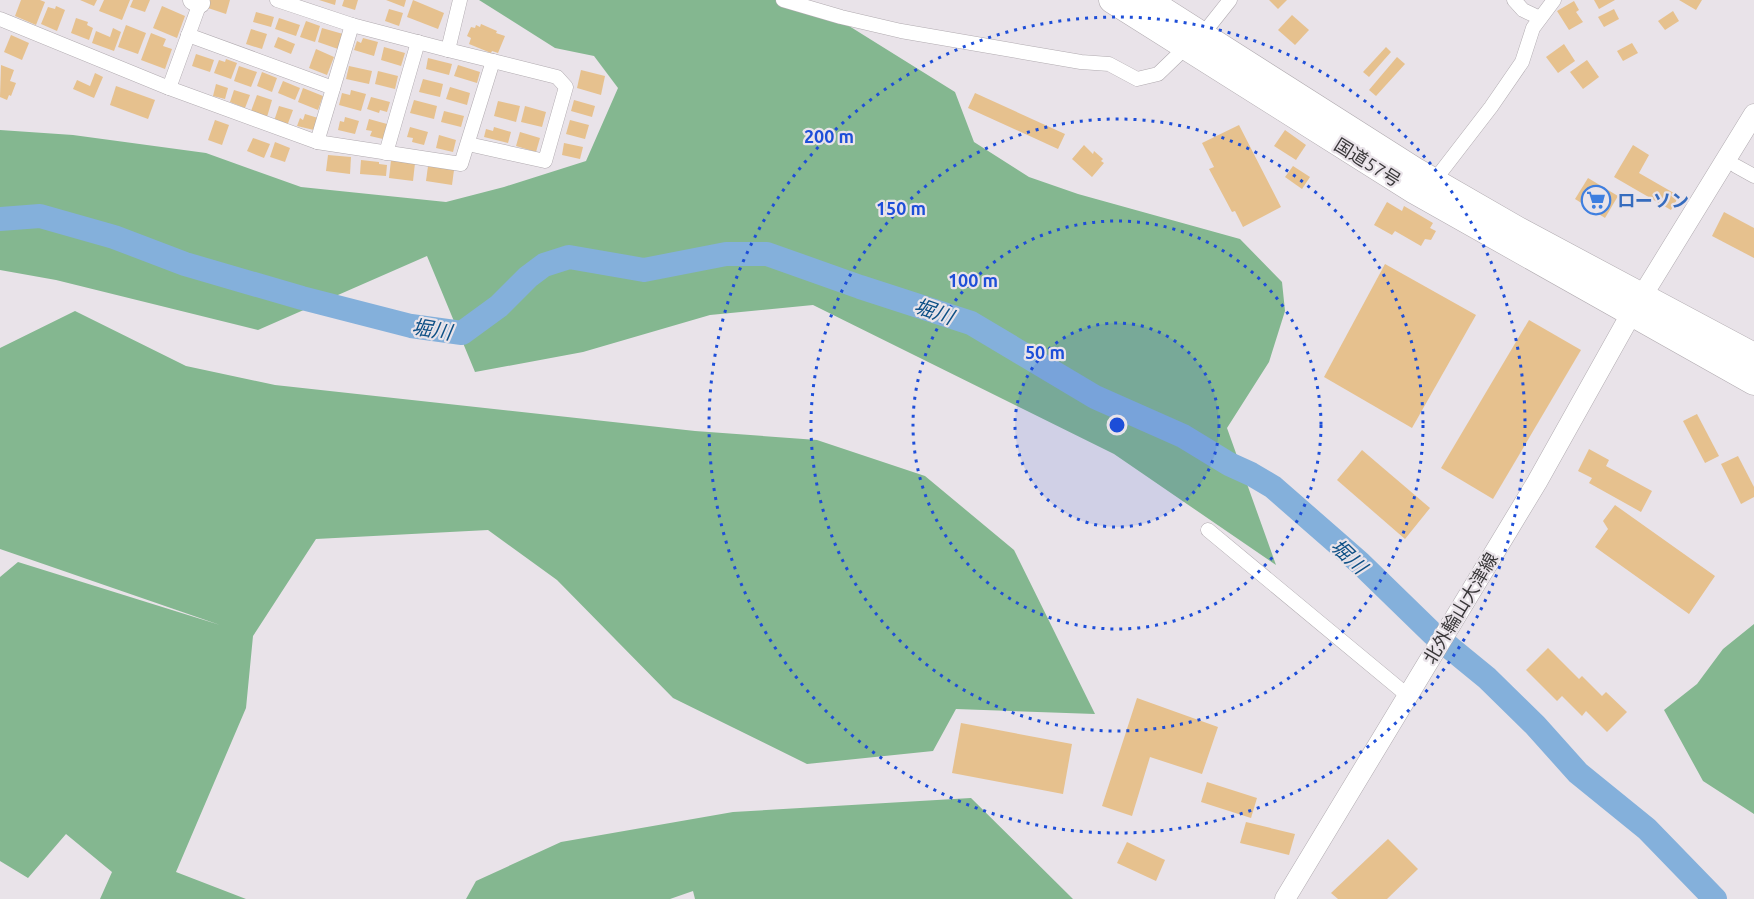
<svg xmlns="http://www.w3.org/2000/svg" width="1754" height="899" viewBox="0 0 1754 899" font-family="Ubuntu,'Noto Sans JP',sans-serif">
	<style>
		.forest { fill: #84b790 }
		.lines { fill: none; stroke-linecap: round; stroke-linejoin: round }
		.river { stroke: #84b0db; stroke-width: 24 }
		.building { fill: #e6c18e }
		.street-casing { stroke: #b1abb0; stroke-width: 15 }
		.secondary-casing { stroke: #b1abb0; stroke-width: 21 }
		.highway-casing { stroke: #b1abb0; stroke-width: 27 }
		.street { stroke: #fff; stroke-width: 14 }
		.secondary { stroke: #fff; stroke-width: 20 }
		.highway { stroke: #fff; stroke-width: 26 }
		.ring { fill: none; stroke: #1d4ed8; stroke-width: 3; stroke-dasharray: 3 6 }
		.labels { text-anchor: middle; dominant-baseline: central; stroke-width: 4.5; stroke-linejoin: round; paint-order: stroke }
		.street-label { font-size: 18px; fill: #393739; stroke: #e9e3e9 }
		.shop-label { font-size: 18px; font-weight: bold; fill: #366cbe; stroke: #e9e3e9; text-anchor: start }
		.water-label { font-size: 20px; font-style: italic; fill: #0e5086; stroke: #e9e3e9 }
		.centre { fill: #1d4ed8; stroke: #e9e3e9; stroke-width: 3 }
		.ring-label { font-size: 18px; text-anchor: middle; font-weight: bold; fill: #1d4ed8; stroke: #e9e3e9; stroke-width: 4.5; stroke-linejoin: round; paint-order: stroke }
	</style>
	<rect width="100%" height="100%" fill="#e9e3e9"/>
	<g class="forest">
		<polygon points="479,0 780,0 841,21 955,92 974,142 1029,177 1078,194 1240,239 1282,282 1285,311 1269,362 1227,428 1276,565 1114,454 813,305 710,315 583,352 475,372 427,256 258,330 56,280 0,270 0,130 73,135 206,153 301,187 446,202 504,187 586,161 618,88 594,56 555,48"/>
		<polygon points="75,311 186,366 275,385 695,431 817,440 925,476 1014,550 1095,714 956,709 933,751 807,764 673,698 557,580 488,530 316,539 253,636 246,708 176,872 246,899 100,899 112,872 66,834 28,878 0,861 0,577 18,562 220,625 0,549 0,348"/>
		<polygon points="1754,624 1754,814 1703,781 1664,710 1697,684 1723,649"/>
		<polygon points="971,798 1073,899 695,899 693,891 670,899 466,899 476,881 561,842 733,812"/>
	</g>
	<g class="lines">
		<polyline class="river" points="0,219 40,216 114,237 185,264 302,298 411,326 462,333 499,306 528,277 544,265 569,257 644,270 726,254 767,254 860,287 971,323 1095,397 1183,436 1229,464 1251,474 1273,487 1360,563 1432,633 1487,678 1535,725 1578,773 1647,829 1715,899"/>
	</g>
	<g class="building">
		<polygon points="21,0 40,0 45,2 36,25 15,16"/>
		<polygon points="80,0 97,0 94,6"/>
		<polygon points="104,0 130,0 122,20 99,11"/>
		<polygon points="133,0 150,0 145,12 130,7"/>
		<polygon points="210,0 230,0 226,14 208,8"/>
		<polygon points="319,0 336,0 335,5"/>
		<polygon points="344,0 358,0 355,10 342,6"/>
		<polygon points="386,0 406,0 404,7"/>
		<polygon points="413,0 444,13 438,29 407,17"/>
		<polygon points="1269,0 1287,0 1278,9"/>
		<polygon points="1594,0 1615,0 1599,9"/>
		<polygon points="1679,0 1702,0 1696,10"/>
		<polygon points="1574,1 1579,10 1576,12 1583,22 1569,30 1557,11"/>
		<polygon points="56,6 65,10 57,31 41,24 48,7 55,9"/>
		<polygon points="162,6 185,16 177,38 153,28"/>
		<polygon points="389,9 403,13 399,26 385,21"/>
		<polygon points="1614,9 1619,19 1604,27 1598,17"/>
		<polygon points="1673,11 1679,21 1665,30 1658,21"/>
		<polygon points="256,12 274,17 271,27 253,22"/>
		<polygon points="1292,15 1309,30 1295,45 1278,30"/>
		<polygon points="76,18 88,22 87,25 93,28 89,40 71,33"/>
		<polygon points="279,18 300,25 296,36 275,29"/>
		<polygon points="306,21 320,26 315,42 300,37"/>
		<polygon points="481,24 497,31 496,33 505,36 498,53 492,51 491,53 469,44 471,38 467,36 471,27 475,28 476,25 480,27"/>
		<polygon points="126,25 146,33 138,54 118,47"/>
		<polygon points="113,28 121,32 114,51 92,43 96,31 110,37"/>
		<polygon points="322,28 343,34 338,49 318,42"/>
		<polygon points="251,29 267,34 262,49 246,44"/>
		<polygon points="151,33 166,39 163,46 172,49 165,69 141,60"/>
		<polygon points="11,35 29,43 22,60 4,52"/>
		<polygon points="278,37 295,44 291,54 274,47"/>
		<polygon points="363,38 378,42 374,56 354,50 357,41 361,43"/>
		<polygon points="1632,43 1638,53 1623,61 1617,51"/>
		<polygon points="1564,44 1575,61 1558,73 1546,57"/>
		<polygon points="384,47 405,53 401,66 381,60"/>
		<polygon points="1386,47 1391,52 1369,77 1363,72"/>
		<polygon points="316,49 334,57 327,75 309,68"/>
		<polygon points="196,54 214,60 210,72 192,66"/>
		<polygon points="1397,57 1405,64 1376,96 1369,90"/>
		<polygon points="428,58 452,64 449,75 426,69"/>
		<polygon points="226,59 237,63 231,79 214,73 219,60 225,62"/>
		<polygon points="1587,60 1599,77 1583,89 1570,72"/>
		<polygon points="1,65 14,70 10,81 16,83 11,96 9,95 7,100 0,97"/>
		<polygon points="458,65 480,72 477,83 454,76"/>
		<polygon points="239,66 257,72 251,87 234,81"/>
		<polygon points="349,66 372,71 369,84 346,79"/>
		<polygon points="581,70 605,76 601,95 577,88"/>
		<polygon points="378,71 398,76 395,89 375,84"/>
		<polygon points="262,72 277,78 272,92 257,86"/>
		<polygon points="95,73 103,77 94,98 73,89 77,80 90,86"/>
		<polygon points="423,79 443,84 440,97 419,92"/>
		<polygon points="283,81 300,88 295,100 278,93"/>
		<polygon points="216,84 228,88 225,99 213,96"/>
		<polygon points="116,86 155,100 148,119 110,105"/>
		<polygon points="450,87 470,93 467,105 446,99"/>
		<polygon points="303,88 323,96 318,110 298,102"/>
		<polygon points="234,90 250,95 245,108 230,102"/>
		<polygon points="351,90 366,94 361,111 339,105 342,93 350,95"/>
		<polygon points="975,93 1065,134 1058,149 968,108"/>
		<polygon points="257,95 272,100 267,117 251,111"/>
		<polygon points="371,97 390,102 387,112 380,110 379,113 367,109"/>
		<polygon points="414,100 437,106 434,119 410,113"/>
		<polygon points="574,100 595,106 592,117 571,111"/>
		<polygon points="498,101 520,106 516,122 494,116"/>
		<polygon points="279,106 293,110 287,126 274,121"/>
		<polygon points="525,106 546,112 542,127 521,122"/>
		<polygon points="444,111 464,116 461,127 441,122"/>
		<polygon points="305,114 318,118 314,130 297,126 300,118 303,120"/>
		<polygon points="345,117 359,121 355,134 338,130 340,121 344,122"/>
		<polygon points="369,119 387,124 383,139 370,136 372,131 366,130"/>
		<polygon points="215,120 229,125 222,145 208,140"/>
		<polygon points="570,120 589,125 585,139 566,134"/>
		<polygon points="1239,125 1281,207 1243,227 1235,211 1232,212 1209,169 1214,167 1202,143"/>
		<polygon points="410,127 428,132 424,145 412,142 413,138 407,137"/>
		<polygon points="494,127 511,132 508,143 484,137 486,129 493,131"/>
		<polygon points="1285,130 1306,145 1296,160 1274,146"/>
		<polygon points="520,132 540,138 536,152 516,146"/>
		<polygon points="439,135 456,140 453,152 436,148"/>
		<polygon points="253,138 270,144 264,158 247,151"/>
		<polygon points="275,142 290,148 285,162 270,157"/>
		<polygon points="564,143 583,147 580,159 562,155"/>
		<polygon points="1084,145 1093,154 1094,151 1103,159 1101,161 1104,163 1092,177 1072,159"/>
		<polygon points="1633,145 1649,155 1639,173 1679,196 1671,210 1614,177"/>
		<polygon points="328,155 351,157 350,174 326,171"/>
		<polygon points="361,160 379,162 379,164 387,165 386,176 360,174"/>
		<polygon points="391,160 415,163 413,181 389,178"/>
		<polygon points="428,166 454,170 452,185 426,181"/>
		<polygon points="1293,166 1310,177 1302,189 1285,177"/>
		<polygon points="1588,178 1618,196 1605,218 1575,199"/>
		<polygon points="1387,202 1402,211 1404,206 1433,223 1430,228 1436,231 1431,240 1425,239 1421,246 1395,231 1392,235 1374,225"/>
		<polygon points="1724,212 1754,228 1754,258 1712,236"/>
		<polygon points="1385,264 1476,315 1412,428 1324,377"/>
		<polygon points="1529,320 1581,350 1493,499 1441,468"/>
		<polygon points="1697,414 1719,456 1705,463 1683,421"/>
		<polygon points="1589,449 1609,460 1606,466 1652,491 1641,512 1589,483 1592,478 1578,471"/>
		<polygon points="1362,450 1430,508 1405,539 1337,480"/>
		<polygon points="1738,456 1754,487 1754,497 1741,504 1721,464"/>
		<polygon points="1615,505 1715,576 1689,614 1595,547 1608,529 1603,521"/>
		<polygon points="1548,648 1579,679 1582,676 1602,696 1606,692 1627,712 1607,732 1586,711 1582,716 1562,696 1557,701 1526,670"/>
		<polygon points="1137,698 1218,727 1202,774 1150,757 1132,816 1102,806"/>
		<polygon points="961,723 1072,744 1063,794 952,773"/>
		<polygon points="1207,782 1257,798 1251,818 1201,802"/>
		<polygon points="1246,822 1295,834 1289,855 1240,843"/>
		<polygon points="1388,839 1418,869 1387,899 1338,899 1331,893"/>
		<polygon points="1127,842 1165,860 1156,881 1117,863"/>
	</g>
	<g class="lines">
		<g class="street-casing">
			<g id="street">
				<polyline points="277,0 352,25"/>
				<polyline points="783,0 841,17 901,31 1081,62 1109,64 1137,79 1158,74 1186,47 1203,34 1230,0"/>
				<polyline points="1514,0 1523,10 1540,18"/>
				<polyline points="0,19 169,88 317,142 352,25 448,50 460,0"/>
				<polyline points="188,35 333,88"/>
				<polyline points="169,88 201,0"/>
				<polyline points="317,142 461,164 493,61 448,50"/>
				<polyline points="468,144 545,161 566,87 557,77 493,61"/>
				<polyline points="386,153 418,42"/>
				<polyline points="1736,166 1754,176"/>
				<polyline points="1434,181 1491,107 1522,62 1533,28 1554,0"/>
				<polyline points="1208,530 1407,695"/>
			</g>
		</g>
		<g class="secondary-casing">
			<g id="secondary">
				<polyline points="193,0 200,3"/>
				<polyline points="1285,899 1537,482 1631,314 1754,114"/>
			</g>
		</g>
		<g class="highway-casing">
			<g id="highway">
				<polyline points="1112,0 1415,191 1754,382"/>
				<polyline points="1147,0 1414,170 1520,231 1754,356"/>
			</g>
		</g>
		<use href="#street" class="street"/>
		<use href="#secondary" class="secondary"/>
		<use href="#highway" class="highway"/>
	</g>
	<circle cx="1117" cy="425" r="102" fill="#1d4ed8" fill-opacity=".12"/>
	<g class="ring">
		<circle cx="1117" cy="425" r="102"/>
		<circle cx="1117" cy="425" r="204"/>
		<circle cx="1117" cy="425" r="306"/>
		<circle cx="1117" cy="425" r="408"/>
	</g>
	<defs>
		<g id="supermarket-ring" transform="scale(1.5)"><circle r="9.5" fill="#e9e3e9" stroke="#3f7fe0" stroke-width="1.5"/><path d="M-6-5.5h2.5l.6 2H6L4.5 2H-2.5L-4.4-4H-6ZM-1.5 3.2a1.3 1.3 0 1 0 .1 0ZM3 3.2a1.3 1.3 0 1 0 .1 0Z" fill="#3f7fe0"/></g>
	</defs>
	<g fill-rule="evenodd">
		<use href="#supermarket-ring" x="1596" y="200"/>
	</g>
	<g class="labels">
		<g class="street-label">
			<text transform="translate(1368 162) rotate(32)">国道57号</text>
			<text transform="translate(1460 608) rotate(-59)">北外輪山大津線</text>
		</g>
		<g class="shop-label">
			<text x="1617" y="200">ローソン</text>
		</g>
		<g class="water-label">
			<text transform="translate(934 311) rotate(19)">堀川</text>
			<text transform="translate(432 329) rotate(9)">堀川</text>
			<text transform="translate(1349 556) rotate(43)">堀川</text>
		</g>
	</g>
	<circle cx="1117" cy="425" r="9" class="centre"/>
	<g class="ring-label">
		<text x="829" y="143">200 m</text>
		<text x="901" y="215">150 m</text>
		<text x="973" y="287">100 m</text>
		<text x="1045" y="359">50 m</text>
	</g>
</svg>
